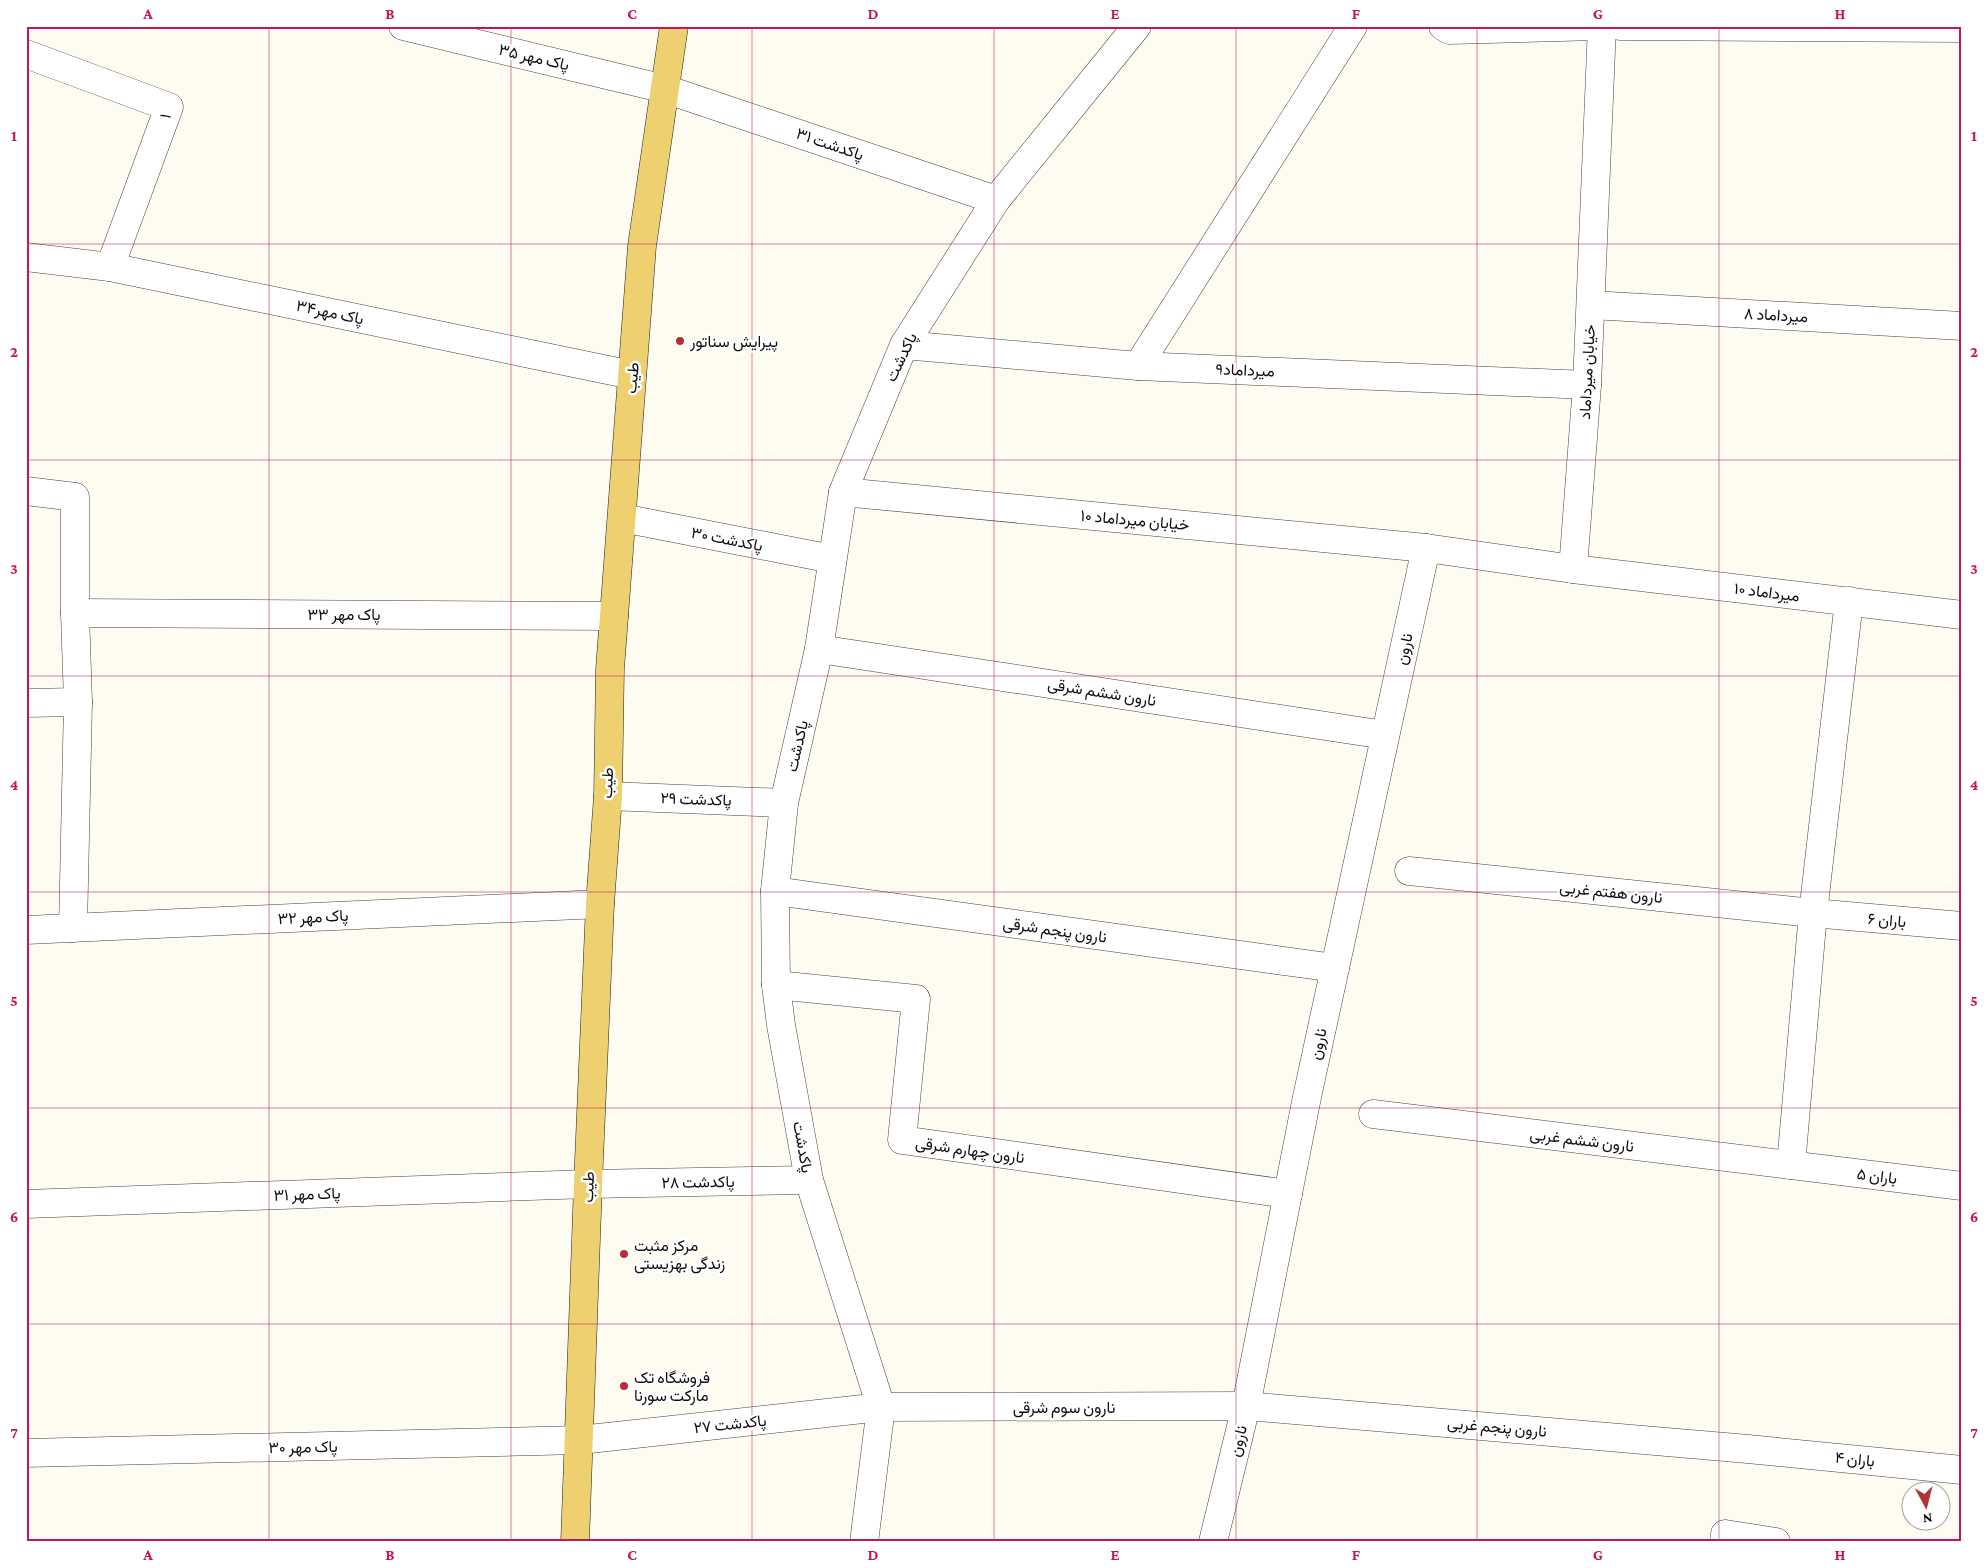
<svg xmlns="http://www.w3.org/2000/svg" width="1988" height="1568" viewBox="0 0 1988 1568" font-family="'Crimson Pro',Vazirmatn,serif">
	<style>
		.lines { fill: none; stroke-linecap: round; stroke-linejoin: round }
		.minor-casing { stroke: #414141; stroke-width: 29 }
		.major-casing { stroke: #1f1f1f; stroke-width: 29 }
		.minor { stroke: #fff; stroke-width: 28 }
		.major { stroke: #eed070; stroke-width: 28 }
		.grid { fill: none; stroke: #c2185b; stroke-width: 1; stroke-opacity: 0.55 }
		.poi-dot { fill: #b33035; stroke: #fff; stroke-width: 2 }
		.labels { text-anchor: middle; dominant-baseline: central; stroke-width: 5; stroke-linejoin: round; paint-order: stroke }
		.street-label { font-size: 16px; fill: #0e0e0e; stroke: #fff }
		.poi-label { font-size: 16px; fill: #0e0e0e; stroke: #fff; text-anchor: start }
		.neatline { fill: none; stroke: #c2185b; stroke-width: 2 }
		.grid-label { font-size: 16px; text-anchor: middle; font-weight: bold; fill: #c2185b }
	</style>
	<rect width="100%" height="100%" fill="#fefbf0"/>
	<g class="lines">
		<g class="minor-casing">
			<g id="minor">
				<polyline points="403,26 665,89 996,200"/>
				<polyline points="1443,26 1449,30 1597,26"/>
				<polyline points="1620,26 1962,28"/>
				<polyline points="26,54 169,107 110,267"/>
				<polyline points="26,257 110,267 632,375"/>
				<polyline points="1591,305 1962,326"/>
				<polyline points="904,345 1138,366 1587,385"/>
				<polyline points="1138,366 1353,26"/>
				<polyline points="26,491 75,497 75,613 78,702 73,928"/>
				<polyline points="843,492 1426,548 1573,569 1587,385 1602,26"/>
				<polyline points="622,518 832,559"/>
				<polyline points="1573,569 1962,615"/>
				<polyline points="75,613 614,616"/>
				<polyline points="819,649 1385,735"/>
				<polyline points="26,703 78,702"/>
				<polyline points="608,796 784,803"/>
				<polyline points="1409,871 1813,913 1962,926"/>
				<polyline points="775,891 1335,968"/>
				<polyline points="26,930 600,904"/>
				<polyline points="776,985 916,999 902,1140 1288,1194"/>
				<polyline points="1373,1114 1962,1186"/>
				<polyline points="1791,1165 1813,913 1849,601"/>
				<polyline points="26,1204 588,1184 809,1180"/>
				<polyline points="26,1453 580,1440 881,1407 1246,1406 1748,1449 1962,1470"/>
				<polyline points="864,1542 881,1407 809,1180 781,1025 776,985 775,891 784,803 819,649 843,492 904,345 996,200 1137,26"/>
				<polyline points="1213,1542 1246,1406 1307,1097 1426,548"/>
				<polyline points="1724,1542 1725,1534 1776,1542"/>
			</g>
		</g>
		<g class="major-casing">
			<polyline id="major" points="575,1542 588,1184 600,904 608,796 610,669 642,246 674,26"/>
		</g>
		<use href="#minor" class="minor"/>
		<use href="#major" class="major"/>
	</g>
	<path class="grid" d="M269 26V1542M511 26V1542M752 26V1542M994 26V1542M1236 26V1542M1477 26V1542M1719 26V1542M26 244H1962M26 460H1962M26 676H1962M26 892H1962M26 1108H1962M26 1324H1962"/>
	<g class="poi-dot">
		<circle cx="680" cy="341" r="5"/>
		<circle cx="624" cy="1254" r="5"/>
		<circle cx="624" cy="1386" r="5"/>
	</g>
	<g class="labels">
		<g class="street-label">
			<text transform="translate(534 57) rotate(13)">پاک مهر ۳۵</text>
			<text transform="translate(165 116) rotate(-74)">۱</text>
			<text transform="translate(830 144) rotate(19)">پاکدشت ۳۱</text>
			<text transform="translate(330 312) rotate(12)">پاک مهر۳۴</text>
			<text transform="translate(1776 315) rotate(3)">میرداماد ۸</text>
			<text transform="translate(901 357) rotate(-64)">پاکدشت</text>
			<text transform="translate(1245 370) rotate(2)">میرداماد۹</text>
			<text transform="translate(1587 372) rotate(-87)">خیابان میرداماد</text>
			<text transform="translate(632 378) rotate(-85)">طیب</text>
			<text transform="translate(1135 520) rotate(5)">۱۰ خیابان میرداماد</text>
			<text transform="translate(727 539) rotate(11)">پاکدشت ۳۰</text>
			<text transform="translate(1767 592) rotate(7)">میرداماد ۱۰</text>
			<text x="344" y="614">پاک مهر ۳۳</text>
			<text transform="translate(1404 649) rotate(-78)">نارون</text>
			<text transform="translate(1102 692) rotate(9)">نارون ششم شرقی</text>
			<text transform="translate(797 746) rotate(-77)">پاکدشت</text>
			<text transform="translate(607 783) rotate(-88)">طیب</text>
			<text transform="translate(696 799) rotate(2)">پاکدشت ۲۹</text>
			<text transform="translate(1611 892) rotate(6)">نارون هفتم غربی</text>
			<text transform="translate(313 917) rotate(-3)">پاک مهر ۳۲</text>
			<text transform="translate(1887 920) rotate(5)">باران ۶</text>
			<text transform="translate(1055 930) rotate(8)">نارون پنجم شرقی</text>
			<text transform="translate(1318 1044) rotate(-78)">نارون</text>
			<text transform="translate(1582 1140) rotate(7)">نارون ششم غربی</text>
			<text transform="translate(803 1147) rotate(80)">پاکدشت</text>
			<text transform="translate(970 1150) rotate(8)">نارون چهارم شرقی</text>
			<text transform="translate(1877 1176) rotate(7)">باران ۵</text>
			<text transform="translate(698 1182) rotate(-1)">پاکدشت ۲۸</text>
			<text transform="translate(588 1187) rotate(-88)">طیب</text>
			<text transform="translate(307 1194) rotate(-2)">پاک مهر ۳۱</text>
			<text x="1064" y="1407">نارون سوم شرقی</text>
			<text transform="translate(730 1424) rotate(-6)">پاکدشت ۲۷</text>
			<text transform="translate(1497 1427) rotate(5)">نارون پنجم غربی</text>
			<text transform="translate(1238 1441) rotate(-76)">نارون</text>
			<text transform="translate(303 1447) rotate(-1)">پاک مهر ۳۰</text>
			<text transform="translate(1855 1459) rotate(6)">باران ۴</text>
		</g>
		<g class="poi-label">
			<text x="690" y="341">پیرایش سناتور</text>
			<text x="634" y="1245">مرکز مثبت<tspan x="634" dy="18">زندگی بهزیستی</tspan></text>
			<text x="634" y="1377">فروشگاه تک<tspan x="634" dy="18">مارکت سورنا</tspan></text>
		</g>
	</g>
	<rect width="1988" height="1568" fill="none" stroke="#ffffff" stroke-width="55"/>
	<g transform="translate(1926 1506) rotate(173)"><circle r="24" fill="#ffffff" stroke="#9f9f9f"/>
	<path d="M0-4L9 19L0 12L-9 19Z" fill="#b33035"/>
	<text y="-8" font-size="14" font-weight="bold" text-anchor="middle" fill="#0e0e0e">N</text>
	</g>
	<rect x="28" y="28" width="1932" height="1512" class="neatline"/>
	<g class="grid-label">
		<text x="148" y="19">A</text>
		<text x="390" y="19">B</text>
		<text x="632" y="19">C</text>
		<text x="873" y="19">D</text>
		<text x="1115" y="19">E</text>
		<text x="1356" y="19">F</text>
		<text x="1598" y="19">G</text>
		<text x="1840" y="19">H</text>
		<text x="14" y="141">1</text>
		<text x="1974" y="141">1</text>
		<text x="14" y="357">2</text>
		<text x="1974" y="357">2</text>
		<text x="14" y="574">3</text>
		<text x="1974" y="574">3</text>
		<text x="14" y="790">4</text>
		<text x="1974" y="790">4</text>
		<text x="14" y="1006">5</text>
		<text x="1974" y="1006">5</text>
		<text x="14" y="1222">6</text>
		<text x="1974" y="1222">6</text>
		<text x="14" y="1438">7</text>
		<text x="1974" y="1438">7</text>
		<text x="148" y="1560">A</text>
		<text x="390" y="1560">B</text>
		<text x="632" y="1560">C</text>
		<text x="873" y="1560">D</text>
		<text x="1115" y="1560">E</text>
		<text x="1356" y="1560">F</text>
		<text x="1598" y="1560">G</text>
		<text x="1840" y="1560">H</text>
	</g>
</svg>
